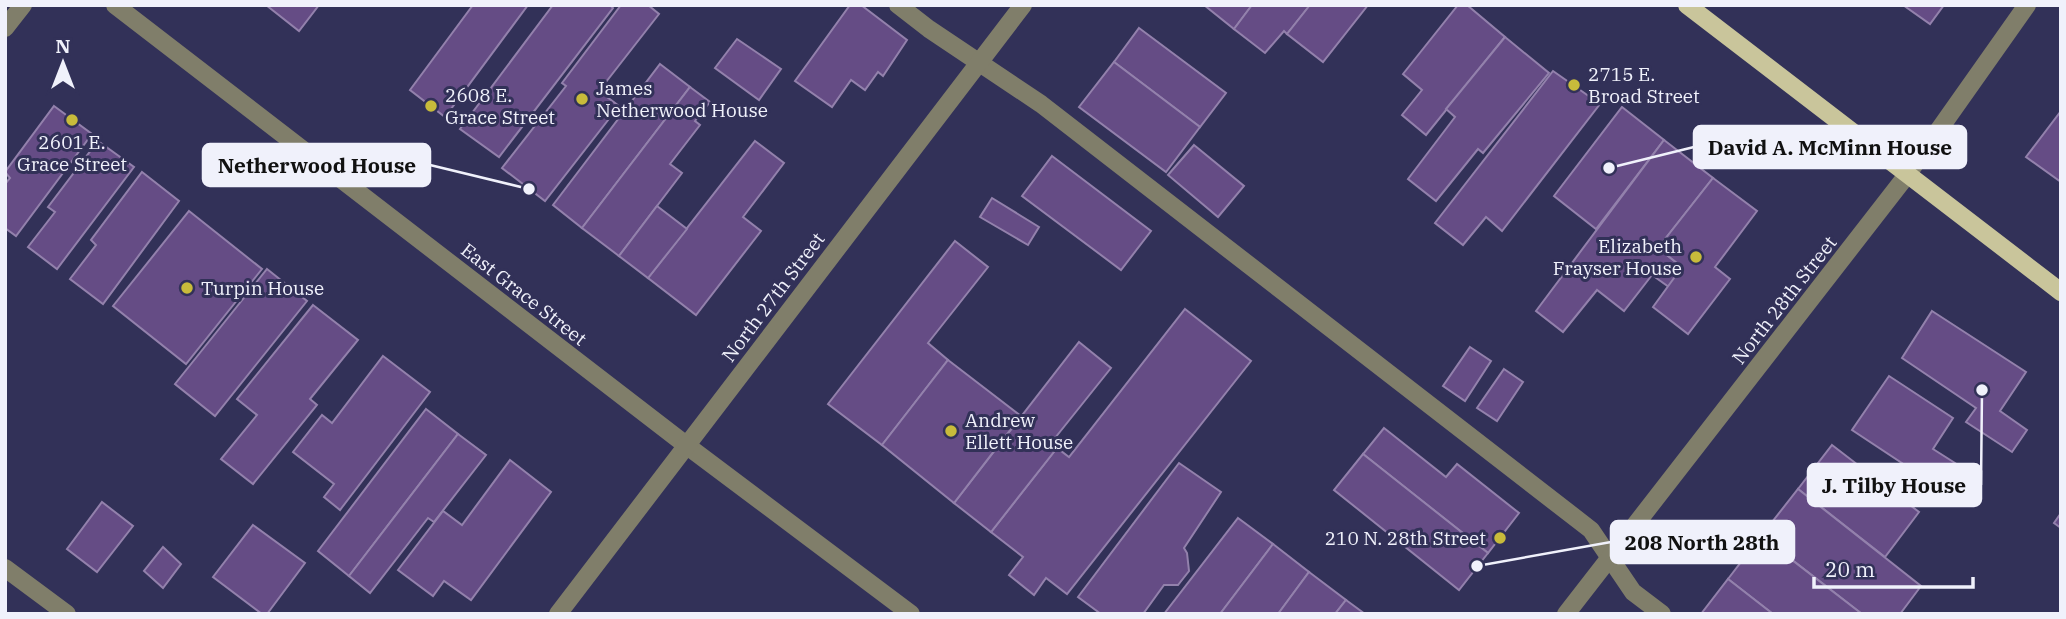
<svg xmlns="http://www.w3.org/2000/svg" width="2066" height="619" viewBox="0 0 2066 619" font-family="'IBM Plex Serif',serif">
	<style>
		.building { fill: #654c85; stroke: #9381ac; stroke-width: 2 }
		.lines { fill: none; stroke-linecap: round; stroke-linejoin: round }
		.minor { stroke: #807e6a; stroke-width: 18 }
		.major { stroke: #c9c59b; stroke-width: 18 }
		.poi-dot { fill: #c8bb3b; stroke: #323158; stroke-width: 2.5 }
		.labels { text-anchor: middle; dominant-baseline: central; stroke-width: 6; stroke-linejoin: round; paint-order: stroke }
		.poi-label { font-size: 19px; fill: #f0f1fb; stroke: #323158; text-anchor: start }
		.street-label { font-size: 19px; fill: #f0f1fb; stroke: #323158 }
		.leader { fill: none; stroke: #f0f1fb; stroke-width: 2.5 }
		.callout-dot { fill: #f0f1fb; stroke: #323158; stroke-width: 2.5 }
		.callout { fill: #f0f1fb; stroke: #f0f1fb; stroke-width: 2.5 }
		.callout-label { font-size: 21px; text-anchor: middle; font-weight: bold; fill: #111 }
	</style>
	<rect width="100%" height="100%" fill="#323158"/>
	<g class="building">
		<polygon points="266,5 319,5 299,31"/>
		<polygon points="473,5 528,5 445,117 410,90"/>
		<polygon points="553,5 610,5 613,8 499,157 460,129"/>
		<polygon points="621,5 648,5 659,14 599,91 619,106 545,201 502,168 566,86 562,83"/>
		<polygon points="850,5 861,5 907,40 883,76 878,72 865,90 851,80 832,107 795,81"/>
		<polygon points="1204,5 1252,5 1234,29"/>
		<polygon points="1252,5 1310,5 1287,34 1284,31 1265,53 1234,29"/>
		<polygon points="1310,5 1368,5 1323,62 1287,34"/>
		<polygon points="1458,5 1467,5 1505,37 1426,135 1402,115 1422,90 1403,74"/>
		<polygon points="1903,5 1944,5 1930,24"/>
		<polygon points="1139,28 1226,93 1200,127 1114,62"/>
		<polygon points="1505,37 1549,73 1483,153 1478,149 1436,201 1408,179 1455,117 1446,109"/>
		<polygon points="737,39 781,69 759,100 715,68"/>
		<polygon points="1114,62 1200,127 1166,172 1079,107"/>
		<polygon points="660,64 690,87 582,228 553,205"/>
		<polygon points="1553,71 1600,104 1502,231 1486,217 1463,245 1435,223"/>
		<polygon points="690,87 710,102 695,121 700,125 670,164 682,173 619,256 582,228"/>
		<polygon points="54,106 92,134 16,236 5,228 5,184 10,178 5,172"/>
		<polygon points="1622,107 1664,140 1596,229 1554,196"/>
		<polygon points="2061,111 2061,182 2026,157"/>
		<polygon points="1664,140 1713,178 1658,248 1682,267 1669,287 1652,275 1624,311 1597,290 1563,332 1536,311"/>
		<polygon points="98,141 134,167 57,269 28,247 55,212 48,207"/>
		<polygon points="755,141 784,163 743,217 761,231 696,315 648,278"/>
		<polygon points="1194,145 1244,186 1218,217 1168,175"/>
		<polygon points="1052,156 1151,231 1121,270 1022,196"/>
		<polygon points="142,172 179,201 103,304 70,279 96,245 91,240"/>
		<polygon points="1713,178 1757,211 1715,267 1730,279 1688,334 1653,307 1682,267 1658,248"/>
		<polygon points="992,198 1039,227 1028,245 980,217"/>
		<polygon points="657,206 687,229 648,278 619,256"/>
		<polygon points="189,211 262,269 186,364 113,306"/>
		<polygon points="955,241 988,267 928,343 948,360 882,445 828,404"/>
		<polygon points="267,269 307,301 215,416 175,384"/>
		<polygon points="313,305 358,340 310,399 317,405 253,484 221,459 257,415 237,399"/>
		<polygon points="1185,309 1251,361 1067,594 1046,578 1034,595 1009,575 1023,557 991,532 1057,448 1069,457"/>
		<polygon points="1932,311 2026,372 2000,411 2027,430 2012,452 1966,422 1976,408 1902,358"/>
		<polygon points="1079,342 1111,368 1051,443 1057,448 991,532 954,503"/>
		<polygon points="1470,347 1491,361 1465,401 1443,386"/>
		<polygon points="383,356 430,392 340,510 324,497 334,484 293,452 322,415 332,423"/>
		<polygon points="948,360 1021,416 954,503 882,445"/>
		<polygon points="1504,369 1523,382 1497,421 1477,408"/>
		<polygon points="1889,376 1953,418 1933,449 1977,477 1961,502 1852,430"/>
		<polygon points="426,409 458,434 349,576 318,551"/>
		<polygon points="1384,428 1446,477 1457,464 1519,513 1488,553 1363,454"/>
		<polygon points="458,434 486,455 434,522 428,518 370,593 349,576"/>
		<polygon points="1832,445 1919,512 1885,557 1798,489"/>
		<polygon points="1363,454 1488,553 1459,590 1334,490"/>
		<polygon points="510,460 551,492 471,600 444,581 433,596 398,570 443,511 462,525"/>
		<polygon points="1179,463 1221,492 1184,548 1187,553 1189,571 1178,585 1164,585 1143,614 1101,614 1078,597"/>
		<polygon points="1798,489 1921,586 1900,614 1862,614 1761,536"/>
		<polygon points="102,502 133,526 97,572 67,549"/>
		<polygon points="2061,513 2061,528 2054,523"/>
		<polygon points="1238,518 1273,544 1220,614 1164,614"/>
		<polygon points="253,525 305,563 267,614 262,614 213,577"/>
		<polygon points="1761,536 1862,614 1773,614 1728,579"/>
		<polygon points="1273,544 1309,572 1278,614 1220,614"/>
		<polygon points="163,547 181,564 163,588 144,571"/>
		<polygon points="1309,572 1346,600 1335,614 1278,614"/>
		<polygon points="1728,579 1773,614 1701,614"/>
		<polygon points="1346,600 1365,614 1335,614"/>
	</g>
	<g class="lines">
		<g class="minor">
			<polyline points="115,5 686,445 911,614"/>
			<polyline points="898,5 929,29 1041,104 1591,530 1633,592 1662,614"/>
			<polyline points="5,28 23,5"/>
			<polyline points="5,568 67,614"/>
			<polyline points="558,614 1023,5"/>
			<polyline points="1566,614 1907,175 2027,5"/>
		</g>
		<polyline class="major" points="1687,5 2061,292"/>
	</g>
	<g class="poi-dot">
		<circle cx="1574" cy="85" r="7"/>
		<circle cx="582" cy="99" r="7"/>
		<circle cx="431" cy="106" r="7"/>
		<circle cx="72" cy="120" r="7"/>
		<circle cx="1696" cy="257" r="7"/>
		<circle cx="187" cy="288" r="7"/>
		<circle cx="951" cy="431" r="7"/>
		<circle cx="1500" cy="538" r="7"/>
	</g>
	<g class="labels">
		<g class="poi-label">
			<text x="1588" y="74">2715 E.<tspan x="1588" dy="22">Broad Street</tspan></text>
			<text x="596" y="88">James<tspan x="596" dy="22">Netherwood House</tspan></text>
			<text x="445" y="95">2608 E.<tspan x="445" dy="22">Grace Street</tspan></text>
			<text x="72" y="142" text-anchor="middle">2601 E.<tspan x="72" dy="22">Grace Street</tspan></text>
			<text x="1682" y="246" text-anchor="end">Elizabeth<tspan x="1682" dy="22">Frayser House</tspan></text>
			<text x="201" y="288">Turpin House</text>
			<text x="965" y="420">Andrew<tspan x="965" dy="22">Ellett House</tspan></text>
			<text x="1486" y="538" text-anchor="end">210 N. 28th Street</text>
		</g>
		<g class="street-label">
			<text transform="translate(524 294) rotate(38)">East Grace Street</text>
			<text transform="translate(773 297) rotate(-53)">North 27th Street</text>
			<text transform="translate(1784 300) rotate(-52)">North 28th Street</text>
		</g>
	</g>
	<path class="leader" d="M1609 168L1694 147M529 189L430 165M1982 390L1981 485M1477 566L1611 542"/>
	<g class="callout-dot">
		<circle cx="1609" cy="168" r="7"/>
		<circle cx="529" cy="189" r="7"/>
		<circle cx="1982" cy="390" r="7"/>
		<circle cx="1477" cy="566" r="7"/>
	</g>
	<g class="callout">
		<rect x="1694" y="126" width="272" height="42" rx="7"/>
		<rect x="203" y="144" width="227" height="42" rx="7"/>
		<rect x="1808" y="464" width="173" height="42" rx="7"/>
		<rect x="1611" y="521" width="183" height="42" rx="7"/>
	</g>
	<g class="callout-label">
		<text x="1830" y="155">David A. McMinn House</text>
		<text x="317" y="173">Netherwood House</text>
		<text x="1894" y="493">J. Tilby House</text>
		<text x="1702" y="550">208 North 28th</text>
	</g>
	<rect width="2066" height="619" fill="none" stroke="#f0f1fb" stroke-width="14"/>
	<g transform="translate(63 63)" stroke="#323158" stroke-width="5" paint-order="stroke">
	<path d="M0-5L12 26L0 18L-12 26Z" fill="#f0f1fb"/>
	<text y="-10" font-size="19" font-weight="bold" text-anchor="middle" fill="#f0f1fb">N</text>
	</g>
	<path d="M1814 577v10h159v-10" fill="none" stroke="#f0f1fb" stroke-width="3.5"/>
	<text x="1825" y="577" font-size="21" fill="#f0f1fb" stroke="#323158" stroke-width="5" paint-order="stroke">20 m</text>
</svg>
